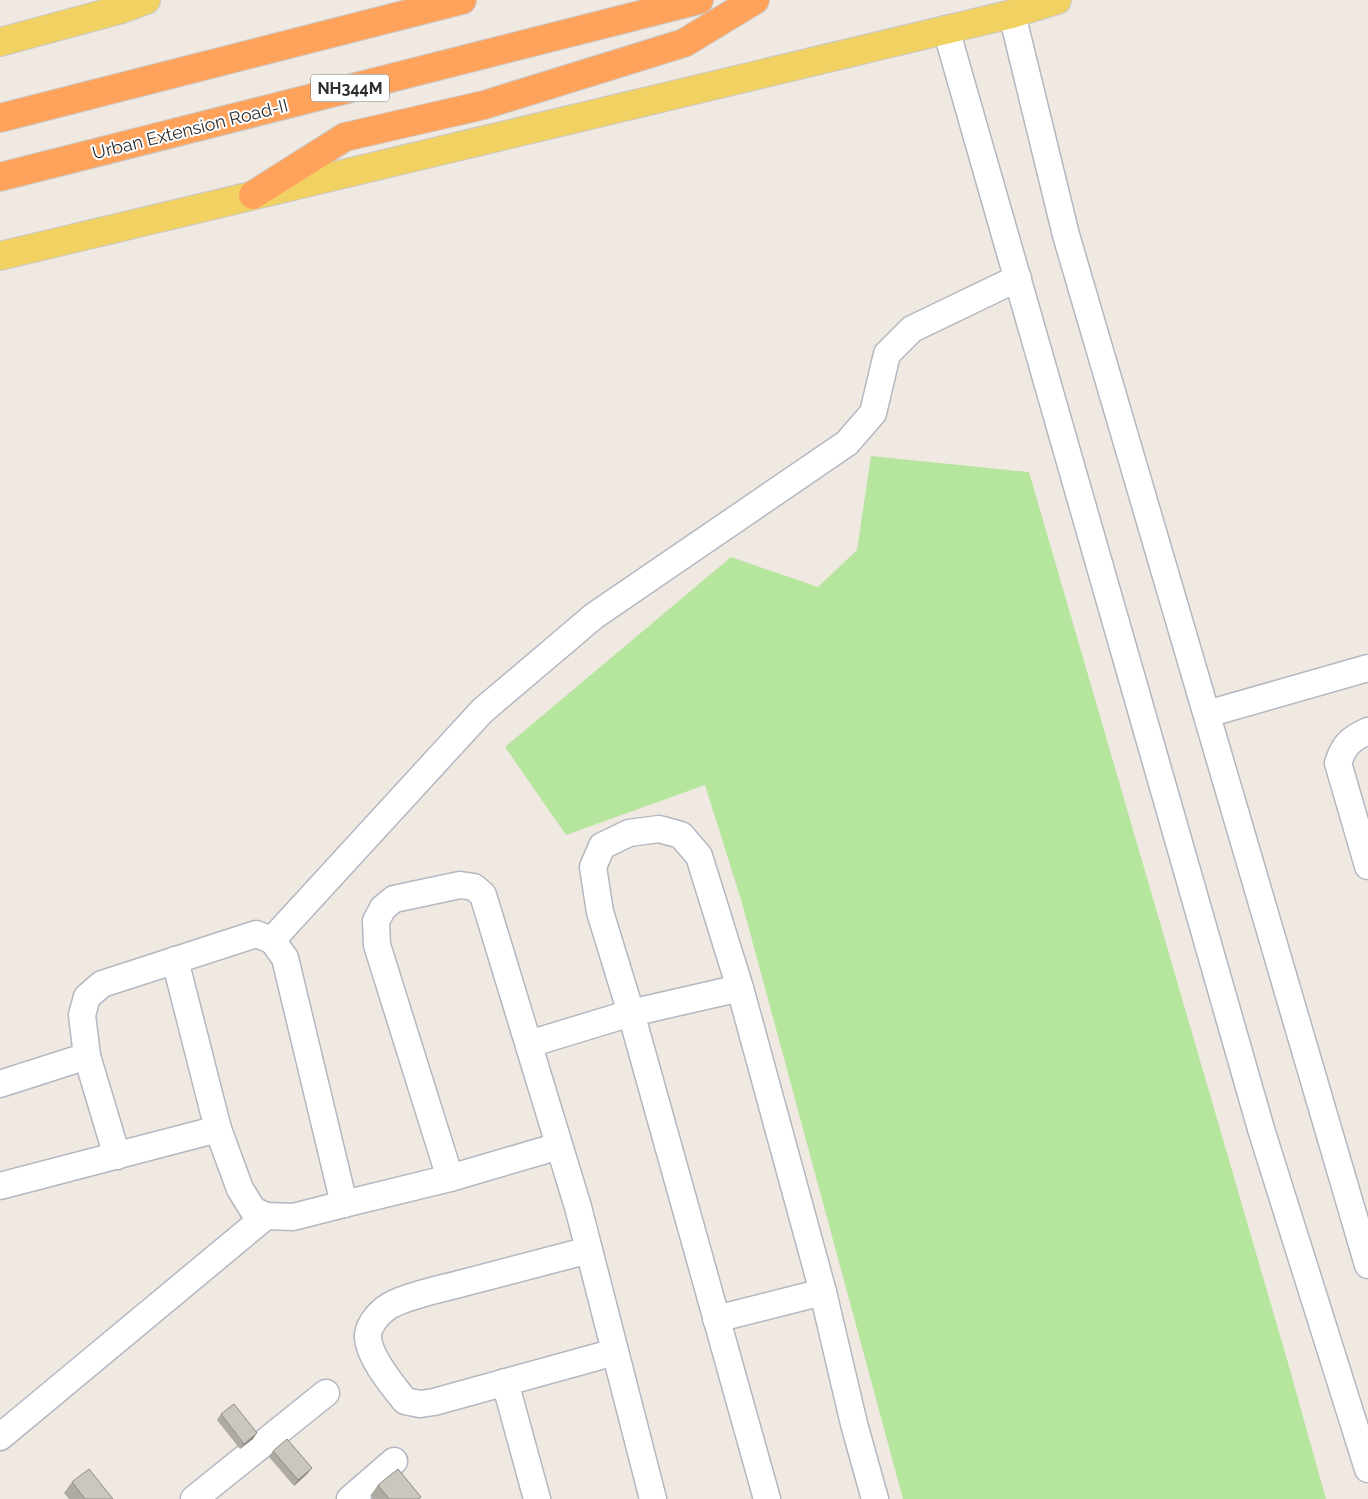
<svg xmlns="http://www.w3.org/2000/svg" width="1368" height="1499" viewBox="0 0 1368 1499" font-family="Raleway,sans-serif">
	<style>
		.green { fill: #b6e59e }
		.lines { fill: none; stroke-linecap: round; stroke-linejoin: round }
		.street-casing { stroke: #b4b7c1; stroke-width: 29 }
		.primary-casing { stroke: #c9c9c9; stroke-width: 30 }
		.highway-casing { stroke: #c9c9c9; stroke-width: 30 }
		.street { stroke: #fff; stroke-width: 26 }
		.primary { stroke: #f2d163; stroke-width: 28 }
		.highway { stroke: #ffa35c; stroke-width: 28 }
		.wall { fill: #afaba4 }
		.shaded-wall { fill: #8e8b86 }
		.building { fill: #cbc7bf; stroke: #8e8b86 }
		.labels { text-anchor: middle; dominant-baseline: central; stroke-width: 4; stroke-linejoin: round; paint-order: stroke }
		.shield { fill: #fff; stroke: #6d6d6d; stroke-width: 1 }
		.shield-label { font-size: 16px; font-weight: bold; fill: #2e2e2e }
		.street-label { font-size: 18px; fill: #2e2e2e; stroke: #fff }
	</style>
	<rect width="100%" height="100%" fill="#efe9e1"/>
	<polygon class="green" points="871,456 1029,472 1288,1363 1326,1499 903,1499 742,903 705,785 566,835 505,747 731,557 818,587 857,550"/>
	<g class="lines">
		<g class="street-casing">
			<g id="street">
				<polyline points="1012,14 1066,235 1368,1265"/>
				<polyline points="946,29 1261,1129 1368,1469"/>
				<polyline points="1207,714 1368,668"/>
				<path d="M1368 731C1350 739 1344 745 1338 763L1368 866"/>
				<polyline points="272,940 482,711 594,616 847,443 873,413 887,354 912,329 1018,278"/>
				<polyline points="175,960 218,1129 240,1189 253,1210 266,1216 293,1217 344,1204 450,1178 559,1146"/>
				<polyline points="529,1044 631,1013 740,988"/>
				<polyline points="0,1084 87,1056"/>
				<polyline points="117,1156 87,1056 82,1015 87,997 102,984 256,934 272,940 285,958 344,1204"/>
				<polyline points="450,1178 377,945 376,921 383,908 394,899 460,885 474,887 483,895 578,1207 653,1499"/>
				<polyline points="0,1186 218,1129"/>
				<path d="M589 1250C547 1261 505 1272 463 1283 441 1289 413 1294 393 1304 382 1309 369 1323 368 1335 367 1355 393 1386 405 1401L420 1404 434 1402 615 1352"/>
				<polyline points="716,1319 823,1292"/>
				<polyline points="505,1382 537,1499"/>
				<polyline points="0,1437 266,1216"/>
				<polyline points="194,1499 326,1393"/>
				<polyline points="350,1499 394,1461"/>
				<polyline points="767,1499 631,1013 600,912 593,867 602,846 629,833 659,829 681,835 699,856 740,988 823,1292 854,1424 875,1499"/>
			</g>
		</g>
		<g class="primary-casing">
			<g id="primary">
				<polyline points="0,42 122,9 146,0"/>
				<polyline points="0,256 1012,14 1057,0"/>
			</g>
		</g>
		<g class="highway-casing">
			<g id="highway">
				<polyline points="0,118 462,0"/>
				<polyline points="0,177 699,0"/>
				<polyline points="253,195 345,137 484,105 684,43 755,0"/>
			</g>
		</g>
		<use href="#street" class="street"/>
		<use href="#primary" class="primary"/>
		<use href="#highway" class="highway"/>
	</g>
	<g class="wall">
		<polygon points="221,1414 253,1439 240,1449 217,1420"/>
		<polygon points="273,1451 308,1473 294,1486 269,1457"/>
		<polygon points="72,1482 113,1499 69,1499 64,1493"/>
		<polygon points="378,1485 421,1497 419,1499 373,1499 370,1496"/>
	</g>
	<g class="shaded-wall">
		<polygon points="257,1433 253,1439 240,1449 244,1444"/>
		<polygon points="312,1468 308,1473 294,1486 298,1480"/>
	</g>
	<g class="building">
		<polygon points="234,1404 257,1433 244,1444 221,1414"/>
		<polygon points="287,1439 312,1468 298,1480 273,1451"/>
		<polygon points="89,1469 113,1499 85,1499 72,1482"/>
		<polygon points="398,1469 421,1497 418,1499 389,1499 378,1485"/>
	</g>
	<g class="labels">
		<rect class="shield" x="311" y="74.5" width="78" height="27" rx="4"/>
		<g class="shield-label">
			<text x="350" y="88">NH344M</text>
		</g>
		<g class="street-label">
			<text transform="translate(190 129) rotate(-14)">Urban Extension Road-II</text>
		</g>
	</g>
</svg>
